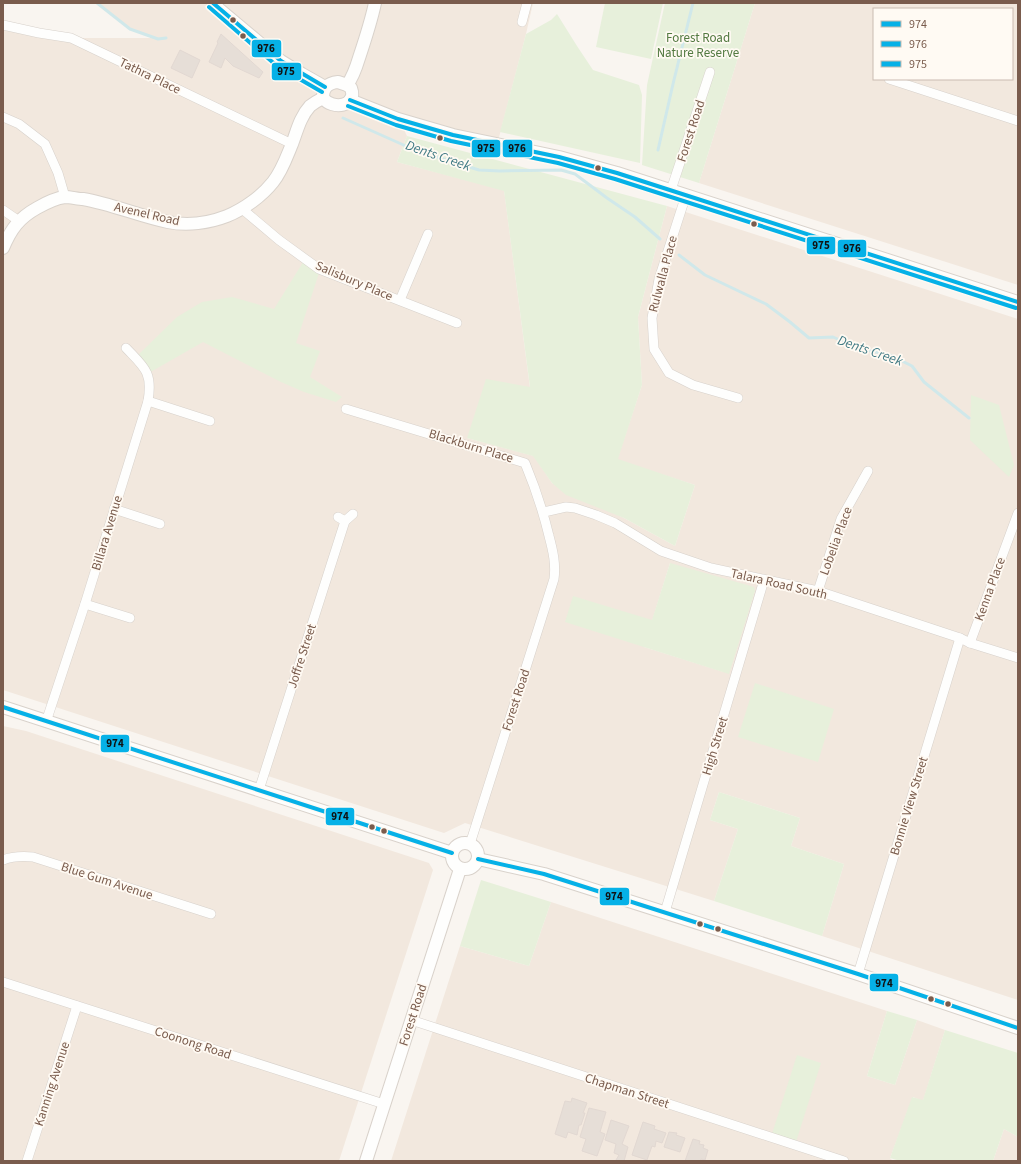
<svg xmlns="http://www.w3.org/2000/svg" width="1021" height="1164" viewBox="0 0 1021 1164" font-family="'Source Sans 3',sans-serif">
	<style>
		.residential { fill: #f2e8de; fill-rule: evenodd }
		.green { fill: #e7f0db }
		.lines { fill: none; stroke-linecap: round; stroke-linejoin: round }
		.stream { stroke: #d0e8ea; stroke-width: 3 }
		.building { fill: #e6ded7; stroke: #e2d8d2 }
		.street-casing { stroke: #d7d1cb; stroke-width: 10 }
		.secondary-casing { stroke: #d9d2cb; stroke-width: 14 }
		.street { stroke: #fefefd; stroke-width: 9 }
		.secondary { stroke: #fefefd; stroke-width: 12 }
		.bus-1-casing { stroke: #fffaf3; stroke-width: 7 }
		.bus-2-casing { stroke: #fffaf3; stroke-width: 7 }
		.bus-3-casing { stroke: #fffaf3; stroke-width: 7 }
		.bus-1 { stroke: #06b1e7; stroke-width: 4 }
		.bus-2 { stroke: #06b1e7; stroke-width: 4 }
		.bus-3 { stroke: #06b1e7; stroke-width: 4 }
		.bus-dot { fill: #7a5c4d; stroke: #fffaf3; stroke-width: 1.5 }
		.labels { text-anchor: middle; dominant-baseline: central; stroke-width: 3.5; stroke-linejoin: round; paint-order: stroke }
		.park-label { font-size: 13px; fill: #537a41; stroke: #fffaf3 }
		.street-label { font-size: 13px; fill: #7a5c4d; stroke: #fffaf3 }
		.water-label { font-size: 14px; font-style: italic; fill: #437c86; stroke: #fffaf3 }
		.line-badge { stroke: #fffaf3; stroke-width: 1.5 }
		.pale-badge-label { font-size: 11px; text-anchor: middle; font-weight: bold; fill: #111 }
	</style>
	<rect width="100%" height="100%" fill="#f9f5f0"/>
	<g class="residential">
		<path d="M97 3H533L526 34 497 145 399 119 407 136 397 162 504 190 530 388 467 438 534 456 552 483 624 518 675 546 695 485 617 460 642 385 638 317 667 206 1018 319V1000L822 936 844 864 791 846 800 818 719 792 710 820 738 829 714 901 465 823 444 833 3 690V25L71 38H155L130 29ZM670 563 724 672 644 647Z"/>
		<path d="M755 3H1018V285L699 183ZM874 9H1012V79H874Z"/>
		<polygon points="3,726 26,731 429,863 433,870 339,1161 3,1161"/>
		<polygon points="551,902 887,1011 867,1076 895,1085 917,1020 945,1030 923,1101 913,1097 890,1158 893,1161 391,1161 460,946 529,966"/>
		<polygon points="1004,1129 1018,1137 1018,1161 993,1161"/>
	</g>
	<g class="green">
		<polygon points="605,3 663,3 651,59 596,47"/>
		<polygon points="665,3 755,3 699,183 642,165 647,85"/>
		<polygon points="557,14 577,46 593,70 639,85 642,95 640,163 500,132 526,34 551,20"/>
		<polygon points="407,136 667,206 638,317 642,385 618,459 695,485 675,546 624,518 566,495 552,483 533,456 467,438 486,379 530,387 504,191 397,162"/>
		<polygon points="305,259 320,270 296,343 320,351 310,377 342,397 336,402 304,392 281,382 203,342 147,374 135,358 177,317 202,302 232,297 274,309"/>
		<polygon points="971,395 999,405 1014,465 1009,477 970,440"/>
		<polygon points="670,563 754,587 755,591 729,674 565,622 573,596 652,620"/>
		<polygon points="755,683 834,709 818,762 738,737"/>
		<polygon points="719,792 800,818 791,846 844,864 822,936 714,901 738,829 710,820"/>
		<polygon points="481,880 551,902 529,966 460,946"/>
		<polygon points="887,1011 917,1020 895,1085 867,1076"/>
		<polygon points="945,1030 1018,1053 1018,1137 1004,1129 993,1161 900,1161 890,1158 912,1097 923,1100"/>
		<polygon points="797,1055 821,1063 795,1145 771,1137"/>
	</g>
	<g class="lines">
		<g class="stream">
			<polyline points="97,3 130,29 158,39 166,38"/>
			<polyline points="343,118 417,151 479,170 500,171 561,170 575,174 607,198 635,217 660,239"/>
			<polyline points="658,150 673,84 693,3"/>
			<polyline points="679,255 705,275 766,304 790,322 809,338 833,337 858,348 890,355 912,366 924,382 969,418"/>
		</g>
	</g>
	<g class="building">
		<polygon points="221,34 263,72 259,78 233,66 225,58 221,68 209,62 218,43 217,42"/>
		<polygon points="180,50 200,60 192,78 171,68"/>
		<polygon points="572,1098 587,1103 583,1113 585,1113 581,1125 579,1125 577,1135 568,1132 566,1138 555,1134 565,1101 571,1102"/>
		<polygon points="589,1108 606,1112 600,1132 605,1134 597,1156 582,1151 586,1139 580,1137"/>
		<polygon points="611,1120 629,1126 622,1144 628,1147 624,1161 616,1160 619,1155 614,1153 616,1144 605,1140"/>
		<polygon points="643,1122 655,1126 654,1129 666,1133 662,1143 656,1141 655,1147 652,1146 647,1160 632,1155"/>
		<polygon points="669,1132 677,1133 676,1135 685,1138 680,1152 664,1147"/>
		<polygon points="693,1139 700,1141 699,1144 704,1145 703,1148 708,1150 705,1160 701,1159 700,1161 685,1161"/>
	</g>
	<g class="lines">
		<g class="street-casing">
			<g id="street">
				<polyline points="522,22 527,3"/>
				<polyline points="3,25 39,33 71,38 292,144"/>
				<polyline points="889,79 1018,121"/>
				<polyline points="3,117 19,124 45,144 58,173 65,197"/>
				<polyline points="671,190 710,72"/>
				<polyline points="686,195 659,279 652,318 654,349 669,373 693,385 738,398"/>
				<polyline points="241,208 279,240 319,269 457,323"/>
				<polyline points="3,210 19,221"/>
				<polyline points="400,300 428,234"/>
				<polyline points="148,401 210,421"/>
				<path d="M346 409 525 463C535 487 543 511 549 536 553 551 556 564 554 579L470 844"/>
				<polyline points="114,509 160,524"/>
				<polyline points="544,512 566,507 575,508 596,515 615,523 661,551 711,568 818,591 960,638 970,643 1018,658"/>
				<polyline points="345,521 353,514"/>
				<polyline points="818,591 841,519 868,471"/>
				<polyline points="85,604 130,618"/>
				<polyline points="970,643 1018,513"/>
				<path d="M46 722 85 604 148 401C153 372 144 367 126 348"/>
				<polyline points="259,790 345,521 338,517"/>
				<path d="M3 860C13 856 22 856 33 857L211 914"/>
				<polyline points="665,912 764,580"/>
				<polyline points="858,974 960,638"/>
				<polyline points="3,982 384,1104"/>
				<polyline points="411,1020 844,1161"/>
				<polyline points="27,1161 77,1006"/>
			</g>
		</g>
		<g class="secondary-casing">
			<g id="secondary">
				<polyline points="213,3 219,9 281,61 302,74 325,87"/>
				<path d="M338 82 347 85 351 88C358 107 332 110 323 98 323 87 328 83 338 82Z"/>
				<path d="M347 85C353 77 356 68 359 58 365 40 371 22 375 3"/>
				<polyline points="350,100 398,119 453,135 559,157 617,173 1018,302"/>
				<path d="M3 248C11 229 19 218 37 208 44 204 57 198 65 197 71 197 78 199 83 199 112 204 139 216 168 222 187 226 209 223 227 216 244 209 262 196 273 182 282 171 287 156 292 144 297 131 300 117 310 106 314 103 319 100 323 98"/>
				<polyline points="3,707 452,853"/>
				<circle cx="465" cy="856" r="13"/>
				<polyline points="478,859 544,874 858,974 1018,1028"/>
				<polyline points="366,1161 460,869"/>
			</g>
		</g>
		<use href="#street" class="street"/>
		<use href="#secondary" class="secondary"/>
		<g class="bus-1-casing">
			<g id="bus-1">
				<polyline points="3,707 452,853"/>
				<polyline points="478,859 544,874 858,974 1018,1028"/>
			</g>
		</g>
		<g class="bus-2-casing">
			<g id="bus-2">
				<polyline points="213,3 281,61 325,87"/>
				<polyline points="350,100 398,119 453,135 559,157 617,173 1018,302"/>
			</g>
		</g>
		<g class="bus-3-casing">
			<g id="bus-3">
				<polyline points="209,7 277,66 322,92"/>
				<polyline points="348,106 396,125 451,141 558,163 615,179 1016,308"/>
			</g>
		</g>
		<use href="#bus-1" class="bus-1"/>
		<use href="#bus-2" class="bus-2"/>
		<use href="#bus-3" class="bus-3"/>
	</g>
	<g class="bus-dot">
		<circle cx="233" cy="20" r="3.5"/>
		<circle cx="243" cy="36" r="3.5"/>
		<circle cx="440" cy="138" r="3.5"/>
		<circle cx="598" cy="168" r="3.5"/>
		<circle cx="754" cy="224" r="3.5"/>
		<circle cx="372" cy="827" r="3.5"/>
		<circle cx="384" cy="831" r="3.5"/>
		<circle cx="700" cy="924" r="3.5"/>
		<circle cx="718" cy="929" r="3.5"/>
		<circle cx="931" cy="999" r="3.5"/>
		<circle cx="948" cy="1004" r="3.5"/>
	</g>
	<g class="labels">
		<g class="park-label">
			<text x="698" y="38">Forest Road<tspan x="698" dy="15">Nature Reserve</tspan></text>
		</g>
		<g class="street-label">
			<text transform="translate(150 76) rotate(26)">Tathra Place</text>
			<text transform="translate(691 131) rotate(-72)">Forest Road</text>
			<text transform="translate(147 214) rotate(13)">Avenel Road</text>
			<text transform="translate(663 274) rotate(-75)">Rulwalla Place</text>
			<text transform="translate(354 281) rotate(23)">Salisbury Place</text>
			<text transform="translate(471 446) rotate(17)">Blackburn Place</text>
			<text transform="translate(107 533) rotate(-73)">Billara Avenue</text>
			<text transform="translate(836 541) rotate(-70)">Lobelia Place</text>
			<text transform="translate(779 584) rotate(13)">Talara Road South</text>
			<text transform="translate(990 589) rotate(-70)">Kenna Place</text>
			<text transform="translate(302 656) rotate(-72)">Joffre Street</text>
			<text transform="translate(516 700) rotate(-72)">Forest Road</text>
			<text transform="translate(715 746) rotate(-73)">High Street</text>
			<text transform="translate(909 806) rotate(-73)">Bonnie View Street</text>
			<text transform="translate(107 881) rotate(18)">Blue Gum Avenue</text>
			<text transform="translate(413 1015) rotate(-72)">Forest Road</text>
			<text transform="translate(193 1043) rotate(18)">Coonong Road</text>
			<text transform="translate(52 1084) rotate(-72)">Kanning Avenue</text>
			<text transform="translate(627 1091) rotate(18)">Chapman Street</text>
		</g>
		<g class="water-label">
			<text transform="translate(438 156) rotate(19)">Dents Creek</text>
			<text transform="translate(870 351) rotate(19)">Dents Creek</text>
		</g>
	</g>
	<g class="line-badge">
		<rect x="251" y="39" width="31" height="19" rx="4" fill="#06b1e7"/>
		<rect x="271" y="62" width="31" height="19" rx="4" fill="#06b1e7"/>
		<rect x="471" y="139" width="30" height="19" rx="4" fill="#06b1e7"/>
		<rect x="502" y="139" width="31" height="19" rx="4" fill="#06b1e7"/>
		<rect x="806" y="236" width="30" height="19" rx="4" fill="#06b1e7"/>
		<rect x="837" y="239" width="30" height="19" rx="4" fill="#06b1e7"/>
		<rect x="100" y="734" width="30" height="19" rx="4" fill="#06b1e7"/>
		<rect x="325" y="807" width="30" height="19" rx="4" fill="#06b1e7"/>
		<rect x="599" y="887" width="31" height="19" rx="4" fill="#06b1e7"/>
		<rect x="869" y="973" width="30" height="19" rx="4" fill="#06b1e7"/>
	</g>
	<g class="pale-badge-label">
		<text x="266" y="52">976</text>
		<text x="286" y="75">975</text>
		<text x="486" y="152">975</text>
		<text x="517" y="152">976</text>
		<text x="821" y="249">975</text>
		<text x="852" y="252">976</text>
		<text x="115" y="747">974</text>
		<text x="340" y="820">974</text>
		<text x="614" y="900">974</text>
		<text x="884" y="987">974</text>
	</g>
	<rect width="1021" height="1164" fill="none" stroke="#7a5c4d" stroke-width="8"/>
	<rect x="873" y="8" width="140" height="72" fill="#fffaf3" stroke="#cabbb1"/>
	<rect x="881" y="21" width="20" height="6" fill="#06b1e7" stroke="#cabbb1"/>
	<text x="909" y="28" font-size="12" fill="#7a5c4d">974</text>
	<rect x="881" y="41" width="20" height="6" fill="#06b1e7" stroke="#cabbb1"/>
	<text x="909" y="48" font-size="12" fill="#7a5c4d">976</text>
	<rect x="881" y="61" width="20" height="6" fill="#06b1e7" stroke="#cabbb1"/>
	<text x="909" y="68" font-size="12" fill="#7a5c4d">975</text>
</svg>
